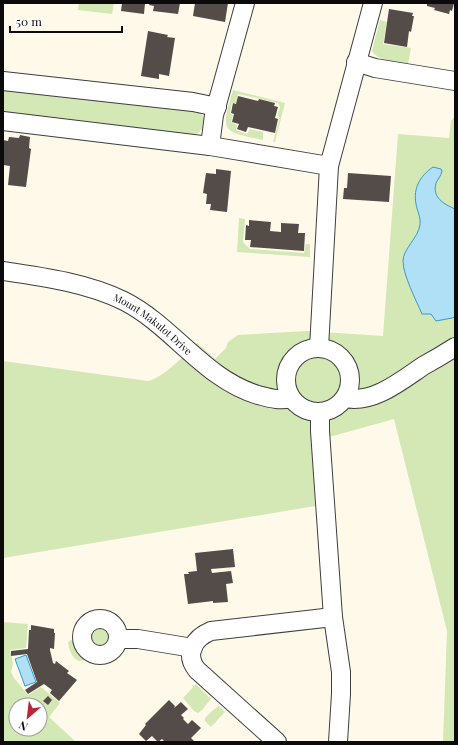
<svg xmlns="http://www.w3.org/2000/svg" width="458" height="745" viewBox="0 0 458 745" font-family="'Playfair Display',serif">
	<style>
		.green { fill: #d3e8b4; fill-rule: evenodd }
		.water { fill: #afe0f5; stroke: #379acc }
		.building { fill: #544c48 }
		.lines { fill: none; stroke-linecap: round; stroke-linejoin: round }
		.street-casing { stroke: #3e3e3e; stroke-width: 20 }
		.street { stroke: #fff; stroke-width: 18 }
		.labels { text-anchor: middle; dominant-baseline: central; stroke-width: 4; stroke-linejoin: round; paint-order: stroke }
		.street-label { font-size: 10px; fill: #0b0b0b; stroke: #fff }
	</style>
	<rect width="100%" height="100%" fill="#fff9ea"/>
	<g class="green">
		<polygon points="79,3 114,3 112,14 78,10"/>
		<path d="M380 20 387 22 383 44 411 48 408 64C397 61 379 62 372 51Z"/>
		<path d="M3 88 198 111 205 118C204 127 201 134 191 136L3 112Z"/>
		<path d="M233 90 285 103 275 142H273L280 117 277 116 280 107 278 103 238 94 236 103H232L230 113 233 115 231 122 237 125 236 130 247 134 250 129 263 132V140C220 131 221 131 233 90Z"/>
		<path d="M455 116V742H443L447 631 394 419 333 436 312 438 315 506 3 558V361L148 381C163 378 186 354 197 343L215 359 226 348 228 342 238 335 307 331 383 336 398 134 449 138 451 121Z"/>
		<polygon points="239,218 245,219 243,242 250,249 304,253 306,244 310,244 310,257 237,252"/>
		<path d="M3 622 28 624 26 648 10 650 13 663 11 672 14 678 28 695 41 687 60 703 49 717 76 742H3ZM16 705H40V729H16Z"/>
		<circle cx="100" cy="637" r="10"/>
		<path d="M71 640 78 641C80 648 83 650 87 655L84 660 79 661C72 658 69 650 68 642Z"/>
		<polygon points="196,684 211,699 202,710 198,713 194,711 183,698"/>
		<polygon points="219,706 225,712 211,727 205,721 205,718 213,710"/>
	</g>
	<g class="water">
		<path d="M433 167 441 169 442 171C441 176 438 179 436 183 432 198 444 204 455 209V317L452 318 436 321 431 314H422C416 300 403 275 403 261 403 249 418 238 420 225 421 217 417 211 416 204 413 188 420 176 433 167Z"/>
		<polygon points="26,655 36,682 25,686 15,659"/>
	</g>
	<g class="building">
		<polygon points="122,3 145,3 144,14 121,11"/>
		<polygon points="150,3 180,3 178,14 153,11 154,6 149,5"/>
		<polygon points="195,3 228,3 225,22 193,16"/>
		<polygon points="427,3 454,3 452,11 450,10 449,14 434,10 435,8 427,6"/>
		<polygon points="389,9 413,13 412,16 414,16 411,32 409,31 407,47 384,43"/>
		<polygon points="148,31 168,35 167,37 175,38 169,76 159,74 159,79 141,76"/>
		<polygon points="238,96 258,101 259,99 275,103 274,106 278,107 275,118 278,119 275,133 248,127 246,132 237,129 239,124 232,122 234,114 231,113 233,103 236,104"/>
		<polygon points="20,135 30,137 29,148 31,149 26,187 8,185 10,166 3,165 3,140 8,141 9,137 19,138"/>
		<polygon points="216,169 231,171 227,212 210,210 211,204 206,204 207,194 203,193 206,173 216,174"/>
		<polygon points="348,173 391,176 389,202 343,199 344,188 347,188"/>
		<polygon points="249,220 271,222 270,231 281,232 281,223 299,224 298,233 305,233 304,251 250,247 251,240 245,240 246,225 249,226"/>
		<polygon points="233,549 235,567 211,569 212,573 231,571 233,583 226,584 228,602 213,603 213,601 188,604 184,574 189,574 188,572 197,571 195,553"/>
		<polygon points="31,625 54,629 54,633 55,633 54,649 50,648 50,650 53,663 55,664 56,661 69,671 67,673 77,680 59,701 50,693 52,690 44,684 28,694 25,690 37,682 27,654 11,656 11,651 28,649 29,630 31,630"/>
		<polygon points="48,696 52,700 48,705 43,701"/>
		<polygon points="169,700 175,706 174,708 181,702 188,709 181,715 184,718 183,719 188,724 192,720 201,728 191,738 195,742 165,742 162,739 158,742 152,736 146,741 139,734 146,725 145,724"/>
	</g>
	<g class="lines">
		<g class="street-casing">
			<g id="street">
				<polyline points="356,62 375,68 455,81"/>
				<polyline points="3,81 193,102 217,107"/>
				<polyline points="3,121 210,146 329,166 373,3"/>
				<polyline points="210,146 214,115 245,3"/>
				<path id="s1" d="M3 271C44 277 87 283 124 301 173 326 204 379 258 395 270 398 279 401 291 398"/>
				<circle cx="318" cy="380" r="32"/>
				<polyline points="319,348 329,166"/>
				<path d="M345 398C373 404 401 381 423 366 434 360 444 354 455 347"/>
				<polyline points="320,413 320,431 333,617 341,672 341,694 338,742"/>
				<circle cx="100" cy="637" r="18"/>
				<polyline points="118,639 138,639 193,648"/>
				<path d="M277 742 197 670C184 654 194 638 211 631L333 617"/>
			</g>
		</g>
		<use href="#street" class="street"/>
	</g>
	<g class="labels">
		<g class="street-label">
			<text stroke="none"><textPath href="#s1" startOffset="162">Mount Makulot Drive</textPath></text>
		</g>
	</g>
	<rect width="458" height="745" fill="none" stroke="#0b0b0b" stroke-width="8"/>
	<g transform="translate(28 717) rotate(208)"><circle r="19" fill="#ffffff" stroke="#9d9d9d"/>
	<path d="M0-3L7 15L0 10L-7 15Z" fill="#ba2535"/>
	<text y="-6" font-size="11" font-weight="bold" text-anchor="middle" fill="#0b0b0b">N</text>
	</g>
	<path d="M10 26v6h112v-6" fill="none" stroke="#0b0b0b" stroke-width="2"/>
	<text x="16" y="26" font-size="12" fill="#0b0b0b" stroke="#ffffff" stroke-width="3" paint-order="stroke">50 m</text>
</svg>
